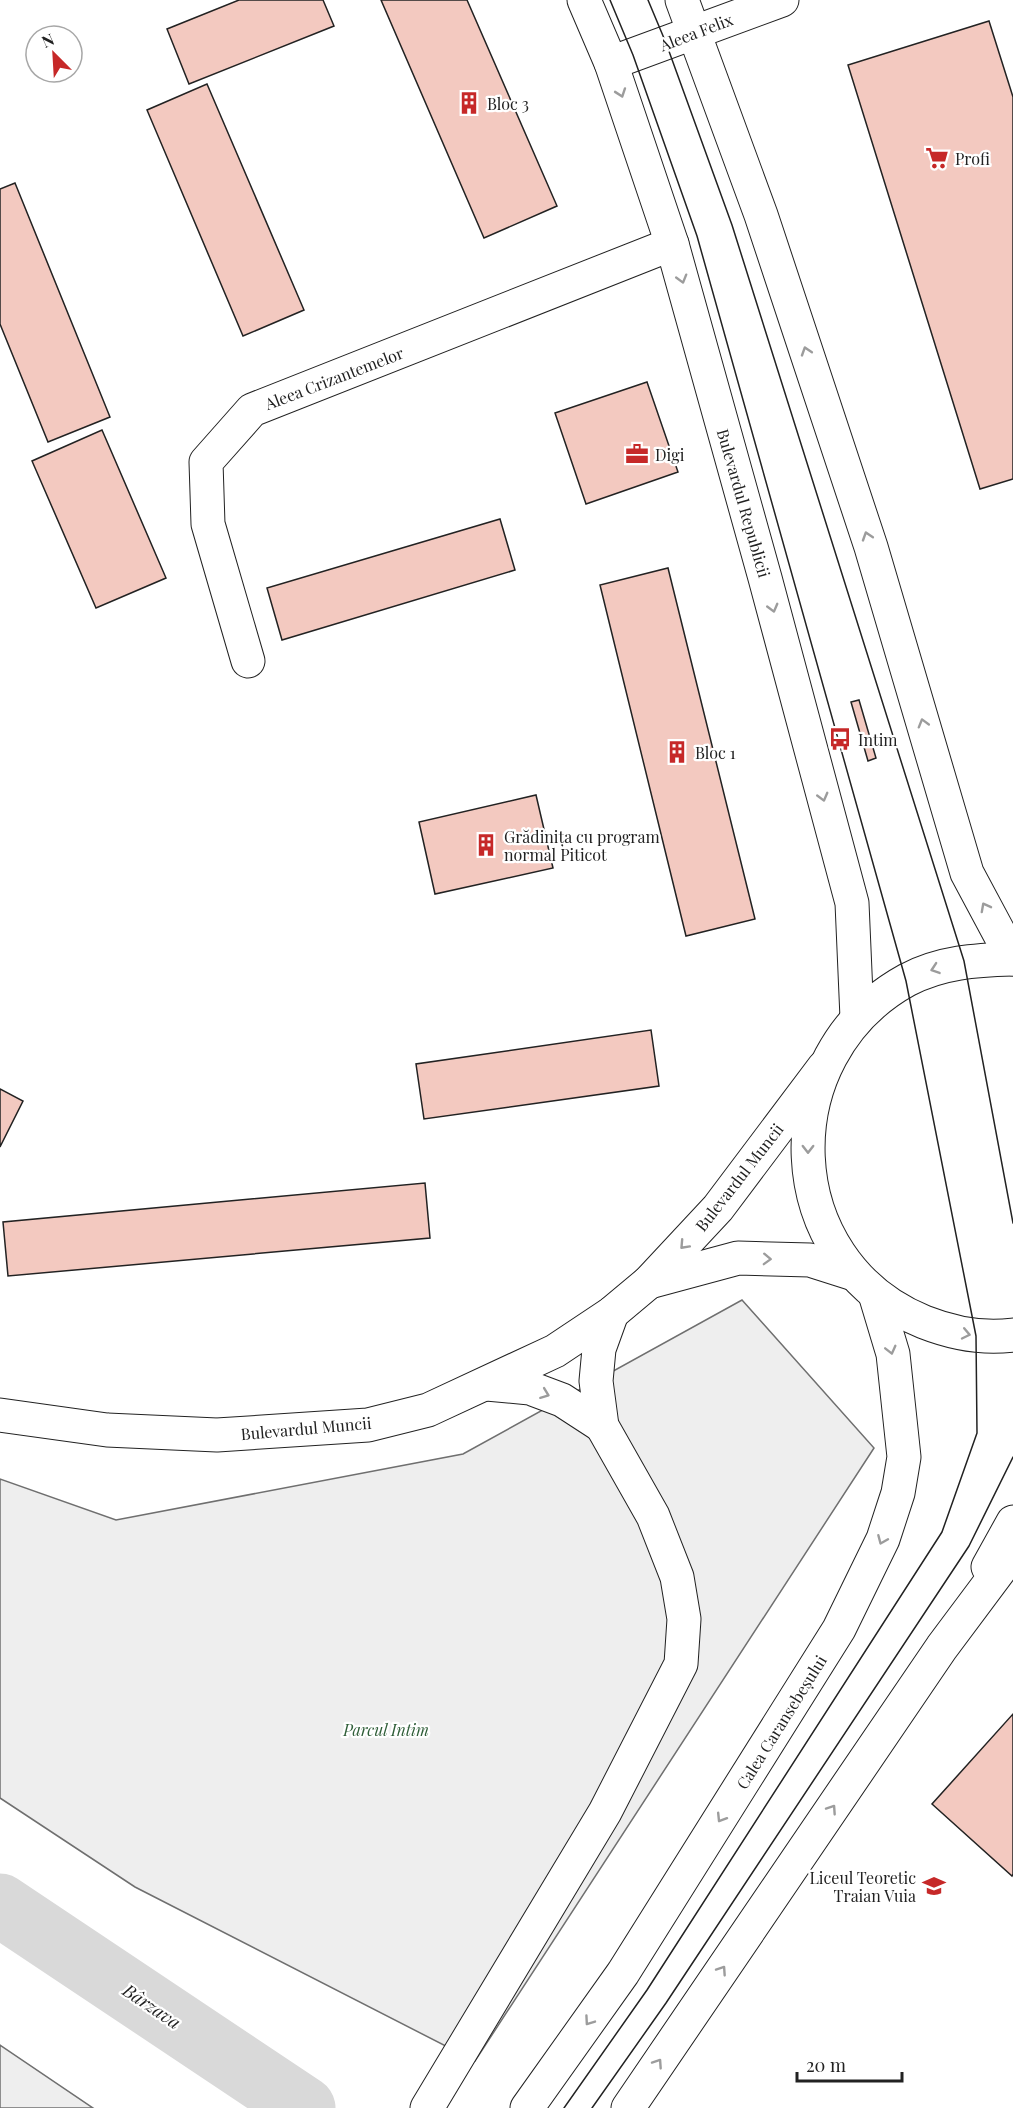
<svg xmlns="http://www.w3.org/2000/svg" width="1013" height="2108" viewBox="0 0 1013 2108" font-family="'Playfair Display',serif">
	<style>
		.green { fill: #eee; stroke: #6f6f6f; stroke-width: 1.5 }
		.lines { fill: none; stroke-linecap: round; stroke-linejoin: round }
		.river { stroke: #d9d9d9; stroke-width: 63 }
		.building { fill: #f3c9c0; stroke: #222; stroke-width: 1.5 }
		.minor-casing { stroke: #222; stroke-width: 35 }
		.major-casing { stroke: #222; stroke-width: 35 }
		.minor { stroke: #fff; stroke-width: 33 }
		.major { stroke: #fff; stroke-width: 33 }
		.tram { stroke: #222; stroke-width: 1.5 }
		.oneway { stroke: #9c9c9c }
		.labels { text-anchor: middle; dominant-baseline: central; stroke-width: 4.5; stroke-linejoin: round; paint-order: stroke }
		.street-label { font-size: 16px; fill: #222; stroke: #fff }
		.poi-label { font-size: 16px; fill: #222; stroke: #fff; text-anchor: start }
		.park-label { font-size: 16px; font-style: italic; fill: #2f5e38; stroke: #fff }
		.water-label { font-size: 18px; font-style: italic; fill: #222; stroke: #fff }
	</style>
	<rect width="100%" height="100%" fill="#fff"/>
	<g class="green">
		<polygon points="742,1300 874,1448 475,2061 135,1887 0,1798 0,1479 116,1520 463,1454"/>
		<polygon points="0,2045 93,2108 0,2108"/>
	</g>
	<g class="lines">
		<polyline class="river" points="0,1905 304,2108"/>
	</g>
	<g class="building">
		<polygon points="239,0 323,0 334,26 189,84 167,29"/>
		<polygon points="381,0 467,0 557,206 484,238"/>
		<polygon points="989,21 1013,97 1013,479 980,489 848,65"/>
		<polygon points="207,84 304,310 243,336 147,110"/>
		<polygon points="15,183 110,417 48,442 0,324 0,189"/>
		<polygon points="647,382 678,472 586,504 555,413"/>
		<polygon points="102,430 166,578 96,608 32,461"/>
		<polygon points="500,519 515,570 282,640 267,588"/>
		<polygon points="668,568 755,919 686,936 600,585"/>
		<polygon points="859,700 876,758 868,761 851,702"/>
		<polygon points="536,795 553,868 435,894 419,822"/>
		<polygon points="651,1030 659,1086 424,1119 416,1064"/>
		<polygon points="0,1089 23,1101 0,1147"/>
		<polygon points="425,1183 430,1238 8,1276 3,1222"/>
		<polygon points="1013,1714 1013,1874 1012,1876 932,1804"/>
	</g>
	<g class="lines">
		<g class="minor-casing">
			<g id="minor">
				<polyline points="611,63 782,0"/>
				<polyline points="248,661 208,524 206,462 252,410 672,244"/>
				<polyline points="649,1282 738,1258 810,1260 854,1274"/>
				<polyline points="487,1384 530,1388 562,1400 602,1426"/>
				<polyline points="0,1415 107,1430 217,1435 368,1425 428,1410 555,1351 612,1313 649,1282 718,1208 824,1067"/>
				<polyline points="427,2108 605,1812 681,1664 684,1619 677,1577 653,1516 602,1426 596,1381 599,1349 612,1313"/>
			</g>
		</g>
		<g class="major-casing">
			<g id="major">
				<polyline points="584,0 611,63 672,244 765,578 852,903 857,1018"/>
				<polyline points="682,0 761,215 871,547 967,873 1013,959"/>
				<path d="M1013 959C976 960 941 962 907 980 769 1056 776 1262 924 1322 952 1333 983 1339 1013 1335"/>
				<polyline points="988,1567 1013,1522"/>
				<polyline points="527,2108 623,1973 839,1629 883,1539 898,1493 904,1457 893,1354 875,1294"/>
				<polyline points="628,2108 942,1647 1013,1552"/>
			</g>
		</g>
		<use href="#minor" class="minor"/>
		<use href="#major" class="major"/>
		<g class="tram">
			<polyline points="648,0 666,43 732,225 964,961 1013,1223"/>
			<polyline points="564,2108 647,1990 942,1532 977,1433 976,1336 906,981 697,236 633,55 610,0"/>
			<polyline points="592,2108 666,2003 969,1546 1013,1457"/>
		</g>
	</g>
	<defs><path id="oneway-chevron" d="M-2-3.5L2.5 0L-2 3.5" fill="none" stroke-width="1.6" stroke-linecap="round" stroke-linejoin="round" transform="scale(1.5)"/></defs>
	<g class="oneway">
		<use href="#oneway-chevron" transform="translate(621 93) rotate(71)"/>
		<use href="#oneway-chevron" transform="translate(682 279) rotate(74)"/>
		<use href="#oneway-chevron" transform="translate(806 351) rotate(-108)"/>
		<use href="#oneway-chevron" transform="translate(867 536) rotate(-108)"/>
		<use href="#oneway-chevron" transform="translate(773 608) rotate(75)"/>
		<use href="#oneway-chevron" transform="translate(923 723) rotate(-106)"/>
		<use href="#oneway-chevron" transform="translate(823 797) rotate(75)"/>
		<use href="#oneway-chevron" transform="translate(985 907) rotate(-118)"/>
		<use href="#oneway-chevron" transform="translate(935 969) rotate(161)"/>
		<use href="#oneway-chevron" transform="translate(808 1149) rotate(90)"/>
		<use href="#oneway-chevron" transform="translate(684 1245) rotate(133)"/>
		<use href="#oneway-chevron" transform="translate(767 1259) rotate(2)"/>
		<use href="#oneway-chevron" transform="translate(966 1334) rotate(12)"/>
		<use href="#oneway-chevron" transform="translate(891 1350) rotate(76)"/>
		<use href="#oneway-chevron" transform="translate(545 1394) rotate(21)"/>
		<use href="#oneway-chevron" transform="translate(882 1540) rotate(113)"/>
		<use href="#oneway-chevron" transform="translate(832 1809) rotate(-56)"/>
		<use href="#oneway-chevron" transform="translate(721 1818) rotate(122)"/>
		<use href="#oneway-chevron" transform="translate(722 1970) rotate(-56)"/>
		<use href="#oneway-chevron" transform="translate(589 2021) rotate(125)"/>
		<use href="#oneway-chevron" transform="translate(658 2063) rotate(-56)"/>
	</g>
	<defs>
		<g id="building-bare" transform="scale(1.8)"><path d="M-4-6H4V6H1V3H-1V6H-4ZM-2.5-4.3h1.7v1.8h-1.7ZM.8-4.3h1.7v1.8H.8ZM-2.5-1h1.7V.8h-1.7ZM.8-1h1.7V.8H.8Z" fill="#c62828" stroke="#fff" stroke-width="2.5" paint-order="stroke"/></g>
		<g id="supermarket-bare" transform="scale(1.8)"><path d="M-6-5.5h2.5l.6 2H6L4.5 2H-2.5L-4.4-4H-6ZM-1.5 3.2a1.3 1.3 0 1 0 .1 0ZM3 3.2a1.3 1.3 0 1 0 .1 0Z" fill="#c62828" stroke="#fff" stroke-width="2.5" paint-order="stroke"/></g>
		<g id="office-bare" transform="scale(1.8)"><path d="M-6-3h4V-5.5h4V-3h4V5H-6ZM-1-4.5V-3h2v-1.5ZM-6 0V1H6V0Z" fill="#c62828" stroke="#fff" stroke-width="2.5" paint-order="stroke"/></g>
		<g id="bus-bare" transform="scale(1.8)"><path d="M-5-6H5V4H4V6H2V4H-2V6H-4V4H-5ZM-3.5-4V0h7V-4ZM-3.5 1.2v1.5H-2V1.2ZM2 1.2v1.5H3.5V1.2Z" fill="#c62828" stroke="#fff" stroke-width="2.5" paint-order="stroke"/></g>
		<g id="school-bare" transform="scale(1.8)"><path d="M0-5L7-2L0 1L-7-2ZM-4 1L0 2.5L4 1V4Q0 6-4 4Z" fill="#c62828" stroke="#fff" stroke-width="2.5" paint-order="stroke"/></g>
	</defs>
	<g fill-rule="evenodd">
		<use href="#building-bare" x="469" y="103"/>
		<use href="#supermarket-bare" x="937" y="158"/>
		<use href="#office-bare" x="637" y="454"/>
		<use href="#bus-bare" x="840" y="739"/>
		<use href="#building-bare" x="677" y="752"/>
		<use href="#building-bare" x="486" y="845"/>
		<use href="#school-bare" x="934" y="1886"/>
	</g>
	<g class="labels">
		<g class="street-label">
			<text transform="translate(696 32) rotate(-21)">Aleea Felix</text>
			<text transform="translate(334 378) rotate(-21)">Aleea Crizantemelor</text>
			<text transform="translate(744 503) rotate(74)">Bulevardul Republicii</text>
			<text transform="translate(739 1177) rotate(-52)">Bulevardul Muncii</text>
			<text transform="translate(306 1428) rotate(-5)">Bulevardul Muncii</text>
			<text transform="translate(781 1722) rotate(-58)">Calea Caransebeșului</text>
		</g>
		<g class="poi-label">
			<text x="487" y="103">Bloc 3</text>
			<text x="955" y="158">Profi</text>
			<text x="655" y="454">Digi</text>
			<text x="858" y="739">Intim</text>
			<text x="695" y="752">Bloc 1</text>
			<text x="504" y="836">Grădinița cu program<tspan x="504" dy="18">normal Piticot</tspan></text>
			<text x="916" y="1877" text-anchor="end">Liceul Teoretic<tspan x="916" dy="18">Traian Vuia</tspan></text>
		</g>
		<g class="park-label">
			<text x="386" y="1729">Parcul Intim</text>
		</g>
		<g class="water-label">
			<text transform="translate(152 2006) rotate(34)">Bârzava</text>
		</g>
	</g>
	<g transform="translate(54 54) rotate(336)"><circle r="28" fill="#ffffff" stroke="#a7a7a7" stroke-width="1.5"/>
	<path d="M0-4.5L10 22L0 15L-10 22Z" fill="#c62828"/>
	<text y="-9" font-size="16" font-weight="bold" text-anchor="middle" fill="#222222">N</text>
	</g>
	<path d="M797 2072v9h105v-9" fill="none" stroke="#222222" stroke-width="3"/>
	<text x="806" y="2072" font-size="18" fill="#222222" stroke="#ffffff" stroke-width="4.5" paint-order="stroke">20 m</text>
</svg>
